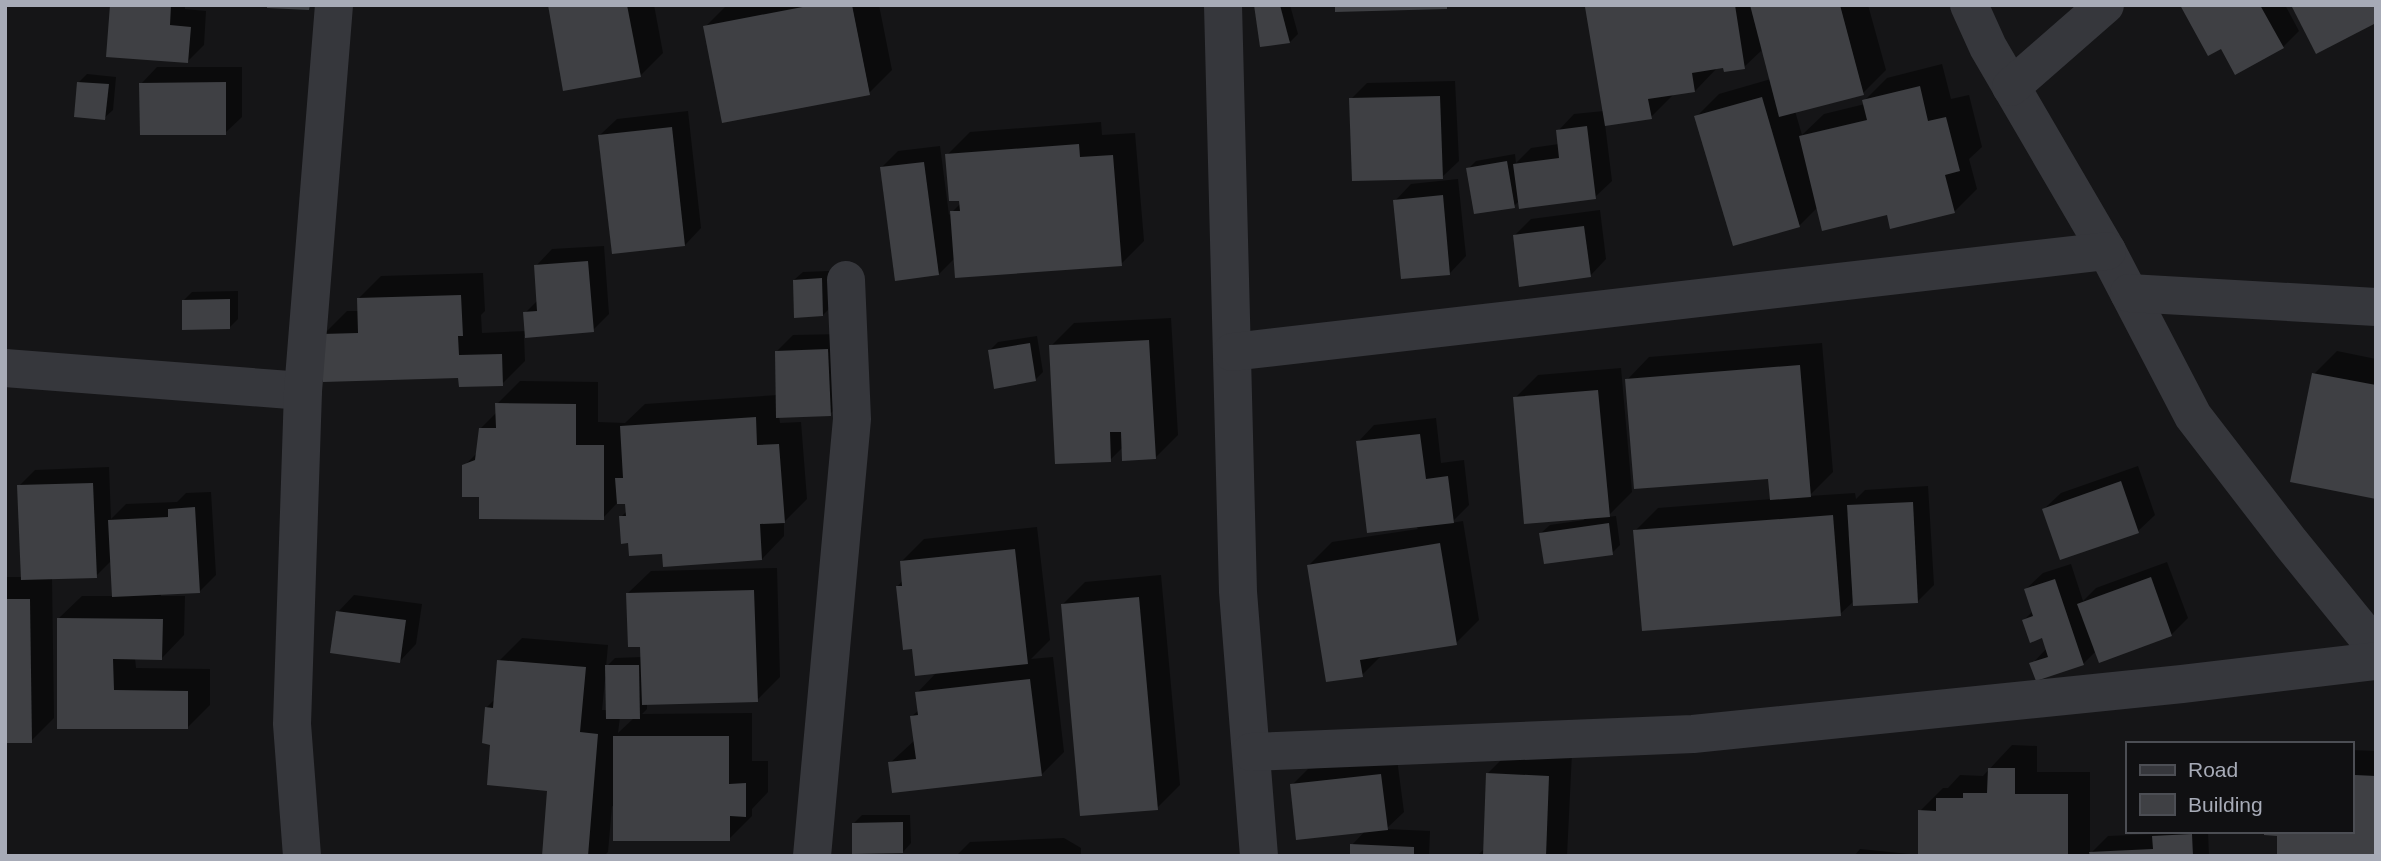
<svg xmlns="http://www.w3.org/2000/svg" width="2381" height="861" viewBox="0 0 2381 861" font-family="Helvetica,sans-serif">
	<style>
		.shadow { fill: #0007; fill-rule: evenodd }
		.building { fill: #3f4044 }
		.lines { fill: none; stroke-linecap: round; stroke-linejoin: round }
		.minor { stroke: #36373c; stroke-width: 38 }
	</style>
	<rect width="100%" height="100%" fill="#151517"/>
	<g class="shadow">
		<polygon points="111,5 185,5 185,9 206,11 204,45 188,61"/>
		<polygon points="549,5 654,5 663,53 640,76"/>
		<polygon points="727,5 879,5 892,70 869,93 705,27"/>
		<polygon points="1256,5 1290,5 1298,34 1290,42"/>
		<polygon points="1589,5 1868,5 1886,70 1863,93 1795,111 1802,135 1824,114 1865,104 1864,101 1887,78 1942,64 1951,99 1969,95 1982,147 1969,159 1977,189 1954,212 1889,213 1818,207 1799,226 1696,117 1719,94 1771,79 1763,49 1744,67 1718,67 1695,91 1674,94 1651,117 1605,124 1612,181 1595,197 1520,200 1514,206 1468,169 1476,161 1515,154 1516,163 1531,148 1559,144 1558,131 1574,114 1604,111 1587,7"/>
		<polygon points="2182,5 2285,5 2299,31 2283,47 2222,47"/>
		<polygon points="157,67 242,67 242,117 225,133 141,84"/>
		<polygon points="87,74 116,77 113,110 104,118 79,82"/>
		<polygon points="1455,81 1459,161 1442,177 1351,99 1367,83"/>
		<polygon points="688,111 701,228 685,245 600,135 617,119"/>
		<polygon points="1101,122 1102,135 1135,133 1144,241 1121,264 956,257 939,274 881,168 898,151 940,146 949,215 961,203 947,155 970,132"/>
		<polygon points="1458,179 1466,256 1450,273 1395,201 1411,184"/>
		<polygon points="1600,210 1606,259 1590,276 1514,236 1531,219"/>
		<polygon points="604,246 609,314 593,330 524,336 525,361 502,384 460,377 324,334 347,311 359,311 358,299 381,276 483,273 485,311 481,315 482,333 527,331 525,313 538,300 536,266 552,249"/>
		<polygon points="829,271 831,307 823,315 794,280 803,272"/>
		<polygon points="238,291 238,319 230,327 183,301 192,292"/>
		<polygon points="1171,318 1178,435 1155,458 1123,447 1110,460 1051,346 1074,323"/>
		<polygon points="844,334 846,398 830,414 779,416 780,423 801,422 807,499 784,522 784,536 762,559 664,552 630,541 621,517 627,511 626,503 618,502 603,518 481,495 464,466 478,452 480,429 497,412 497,404 520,381 598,382 598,422 625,423 645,404 778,395 776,352 793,335"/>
		<polygon points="1037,336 1043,372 1035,380 990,350 998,342"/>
		<polygon points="1822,343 1833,472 1809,496 1855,493 1856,499 1865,490 1928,486 1934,585 1918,601 1854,601 1840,614 1635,531 1658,508 1772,499 1770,477 1627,380 1649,357"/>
		<polygon points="2337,351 2376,359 2376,497 2314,374"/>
		<polygon points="1621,368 1632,492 1607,517 1616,516 1620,545 1612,553 1541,533 1550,525 1584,520 1584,517 1515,398 1538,375"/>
		<polygon points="1436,418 1441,463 1464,460 1469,505 1451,523 1463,521 1479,620 1456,643 1382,655 1362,675 1309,565 1332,542 1418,529 1358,442 1374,425"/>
		<polygon points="2138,466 2155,515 2138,531 2061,558 2044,509 2061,493"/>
		<polygon points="109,467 111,519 126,504 177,502 186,493 211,492 216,575 200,591 161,593 161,596 185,596 184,635 162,658 135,658 136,668 210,669 210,705 187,728 58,727 59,618 82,596 114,596 112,560 96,576 52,578 54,718 31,741 5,741 5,577 23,577 19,486 35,470"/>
		<polygon points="1037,527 1050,640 1031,659 1053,657 1064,752 1041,775 890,763 915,740 912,716 919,710 917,693 937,672 913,647 897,587 903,580 901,562 924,539"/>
		<polygon points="2167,562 2188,618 2171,635 2096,651 2083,664 2032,664 2047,648 2043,636 2024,620 2033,611 2026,589 2043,573 2071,564 2083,601 2096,588"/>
		<path d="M777 568 780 677 757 700 647 703V709L642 714 752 713V761H768V792L752 809V816L729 839 612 806 608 852 604 856H543L549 789 492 743 487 707 495 699 499 661 522 638 608 645 606 667 615 658 642 657V645L628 593 651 571ZM605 680H607L608 710H602ZM620 717H635L618 733Z"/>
		<polygon points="1161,575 1180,785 1157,808 1062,605 1085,582"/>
		<polygon points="354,595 422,604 416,644 400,661 338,612"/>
		<polygon points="2012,745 2037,746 2037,772 2090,772 2090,854 2108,836 2156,834 2159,831 2208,831 2209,856 1854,856 1860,849 1919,855 1920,811 1943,788 1948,788 1960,775 1983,776"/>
		<polygon points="1511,750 1572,753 1567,856 1477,856 1485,848 1488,773"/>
		<polygon points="2351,750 2376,751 2376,856 2351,831"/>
		<polygon points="1397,759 1404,812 1386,829 1430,831 1429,856 1351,856 1352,845 1366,830 1292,785 1308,769"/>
		<polygon points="862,815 910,815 911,843 903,852 854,823"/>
		<polygon points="1064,838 1081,848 1081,856 956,856 970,842"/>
	</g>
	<g class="building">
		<polygon points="110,5 171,5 170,25 191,27 188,63 106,57"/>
		<polygon points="267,5 310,5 309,10 267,8"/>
		<polygon points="548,5 627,5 641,77 563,91"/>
		<polygon points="813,5 852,5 870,95 722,123 703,26"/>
		<polygon points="1254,5 1280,5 1290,43 1260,47"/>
		<polygon points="1335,5 1447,5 1447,9 1335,12"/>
		<polygon points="1595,5 1735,5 1745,69 1724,72 1723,68 1692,73 1695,92 1648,99 1652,119 1605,126 1585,7"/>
		<polygon points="1750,5 1840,5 1864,95 1779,117"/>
		<polygon points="2180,5 2260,5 2284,48 2235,75 2221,49 2208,56"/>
		<polygon points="2291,5 2376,5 2376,23 2316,54"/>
		<polygon points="77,82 109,84 105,120 74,117"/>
		<polygon points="226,82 226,135 140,135 139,83"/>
		<polygon points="1920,86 1928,121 1946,117 1960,171 1945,175 1955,213 1890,229 1887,215 1822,231 1799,136 1867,120 1862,100"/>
		<polygon points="1440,96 1443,179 1352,181 1349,98"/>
		<polygon points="1762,97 1800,227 1733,246 1694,116"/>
		<polygon points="1587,126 1596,199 1519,209 1513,164 1559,158 1556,130"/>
		<polygon points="672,127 685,246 612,254 598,135"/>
		<polygon points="1079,144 1080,157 1113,155 1122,266 955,278 950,211 960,211 959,201 949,201 945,154"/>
		<polygon points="1507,161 1515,208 1474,214 1466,168"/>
		<polygon points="924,162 939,275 895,281 880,167"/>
		<polygon points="1443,195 1450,275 1401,279 1393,200"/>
		<polygon points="1584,226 1591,277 1519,287 1513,235"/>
		<polygon points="588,261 594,332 525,338 523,312 537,311 534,265"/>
		<polygon points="822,278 823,316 794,318 793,280"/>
		<polygon points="461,295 463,336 458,336 459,355 502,354 503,386 459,387 458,378 323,382 322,334 358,333 357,298"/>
		<polygon points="230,299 230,329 182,330 182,300"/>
		<polygon points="1149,340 1156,459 1122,461 1121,432 1110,432 1111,462 1055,464 1049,345"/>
		<polygon points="1030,343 1036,381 994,389 988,350"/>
		<polygon points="828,349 831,416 776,418 775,351"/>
		<polygon points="1800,365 1811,497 1770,500 1768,479 1634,489 1625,379"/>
		<polygon points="2312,373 2376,385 2376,499 2290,482"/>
		<polygon points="1598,390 1610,517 1524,524 1513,397"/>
		<polygon points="495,403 576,404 576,445 604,445 604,520 479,519 479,497 462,497 462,465 475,460 479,428 496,428"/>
		<polygon points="756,417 757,445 779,444 785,523 760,524 762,560 663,567 662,554 629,556 628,543 621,544 619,516 626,516 625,504 617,504 615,478 623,478 620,426"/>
		<polygon points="1420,434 1426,479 1448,476 1454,523 1367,533 1356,441"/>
		<polygon points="2121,481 2139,533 2060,560 2042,509"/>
		<polygon points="93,483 97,578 21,580 17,485"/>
		<polygon points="1913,502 1918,603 1853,606 1847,505"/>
		<polygon points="195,507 200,593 112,597 108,520 168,517 168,509"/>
		<polygon points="1833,515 1841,616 1642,631 1633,530"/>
		<polygon points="1609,523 1613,555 1544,564 1539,533"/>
		<polygon points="1440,543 1457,645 1360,660 1363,677 1326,682 1307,565"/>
		<polygon points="1015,549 1028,664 915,676 912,649 903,650 896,586 902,586 900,561"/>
		<polygon points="2151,577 2172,636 2099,663 2077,604"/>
		<polygon points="2055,579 2084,665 2036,681 2029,663 2048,657 2042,638 2030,643 2022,620 2033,616 2024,589"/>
		<polygon points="754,590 758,702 642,705 640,647 628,647 626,593"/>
		<polygon points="1139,597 1158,810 1080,816 1061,604"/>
		<polygon points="5,599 30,599 32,743 5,743"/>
		<polygon points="336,611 406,620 400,663 330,653"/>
		<polygon points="57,618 163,619 162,660 113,659 114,690 188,691 188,729 57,729"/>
		<polygon points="497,660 586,667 580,732 598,734 588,856 542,856 547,791 487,785 490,745 482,743 485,707 493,708"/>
		<polygon points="605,665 639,665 640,719 606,719"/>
		<polygon points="1030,679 1042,776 892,793 888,762 916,759 910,716 918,715 915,692"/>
		<polygon points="613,736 729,736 729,784 746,783 746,817 730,816 730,841 613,841"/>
		<polygon points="1988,768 2015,768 2015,794 2068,794 2068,856 1918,856 1918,810 1936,811 1936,798 1963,798 1963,793 1987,793"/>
		<polygon points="1486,773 1549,776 1546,856 1483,856"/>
		<polygon points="2351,773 2355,773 2355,775 2376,776 2376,856 2277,856 2277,836 2264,835 2264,831 2351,831"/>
		<polygon points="1381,774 1388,830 1296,840 1290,784"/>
		<polygon points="903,822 903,853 852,854 852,823"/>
		<polygon points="2192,834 2193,856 2090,856 2089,852 2153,849 2152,836"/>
		<polygon points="1350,844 1414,847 1414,856 1350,856"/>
	</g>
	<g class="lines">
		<g class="minor">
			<polyline points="1223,5 1238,592 1259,856"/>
			<polyline points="1969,5 1988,47 2107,251 2193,416 2290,542 2376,648"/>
			<polyline points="2011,87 2105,5"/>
			<polyline points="2129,293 2376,307"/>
			<polyline points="1232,352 2107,251"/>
			<polyline points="5,368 303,391"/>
			<polyline points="1251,752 1693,734 2182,684 2376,661"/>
			<polyline points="302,856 292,724 303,391 334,5"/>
			<polyline points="812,856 852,419 846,280"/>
		</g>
	</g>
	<rect width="2381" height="861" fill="none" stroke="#a7abb7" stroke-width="14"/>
	<rect x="2126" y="742" width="228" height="91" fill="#101012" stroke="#4c4e54" stroke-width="2"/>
	<rect x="2140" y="765" width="35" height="10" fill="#36373c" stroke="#4c4e54" stroke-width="2"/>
	<text x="2188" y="777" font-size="21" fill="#a7abb7">Road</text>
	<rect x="2140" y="794" width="35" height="21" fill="#3f4044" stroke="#4c4e54" stroke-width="2"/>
	<text x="2188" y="812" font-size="21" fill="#a7abb7">Building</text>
</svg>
